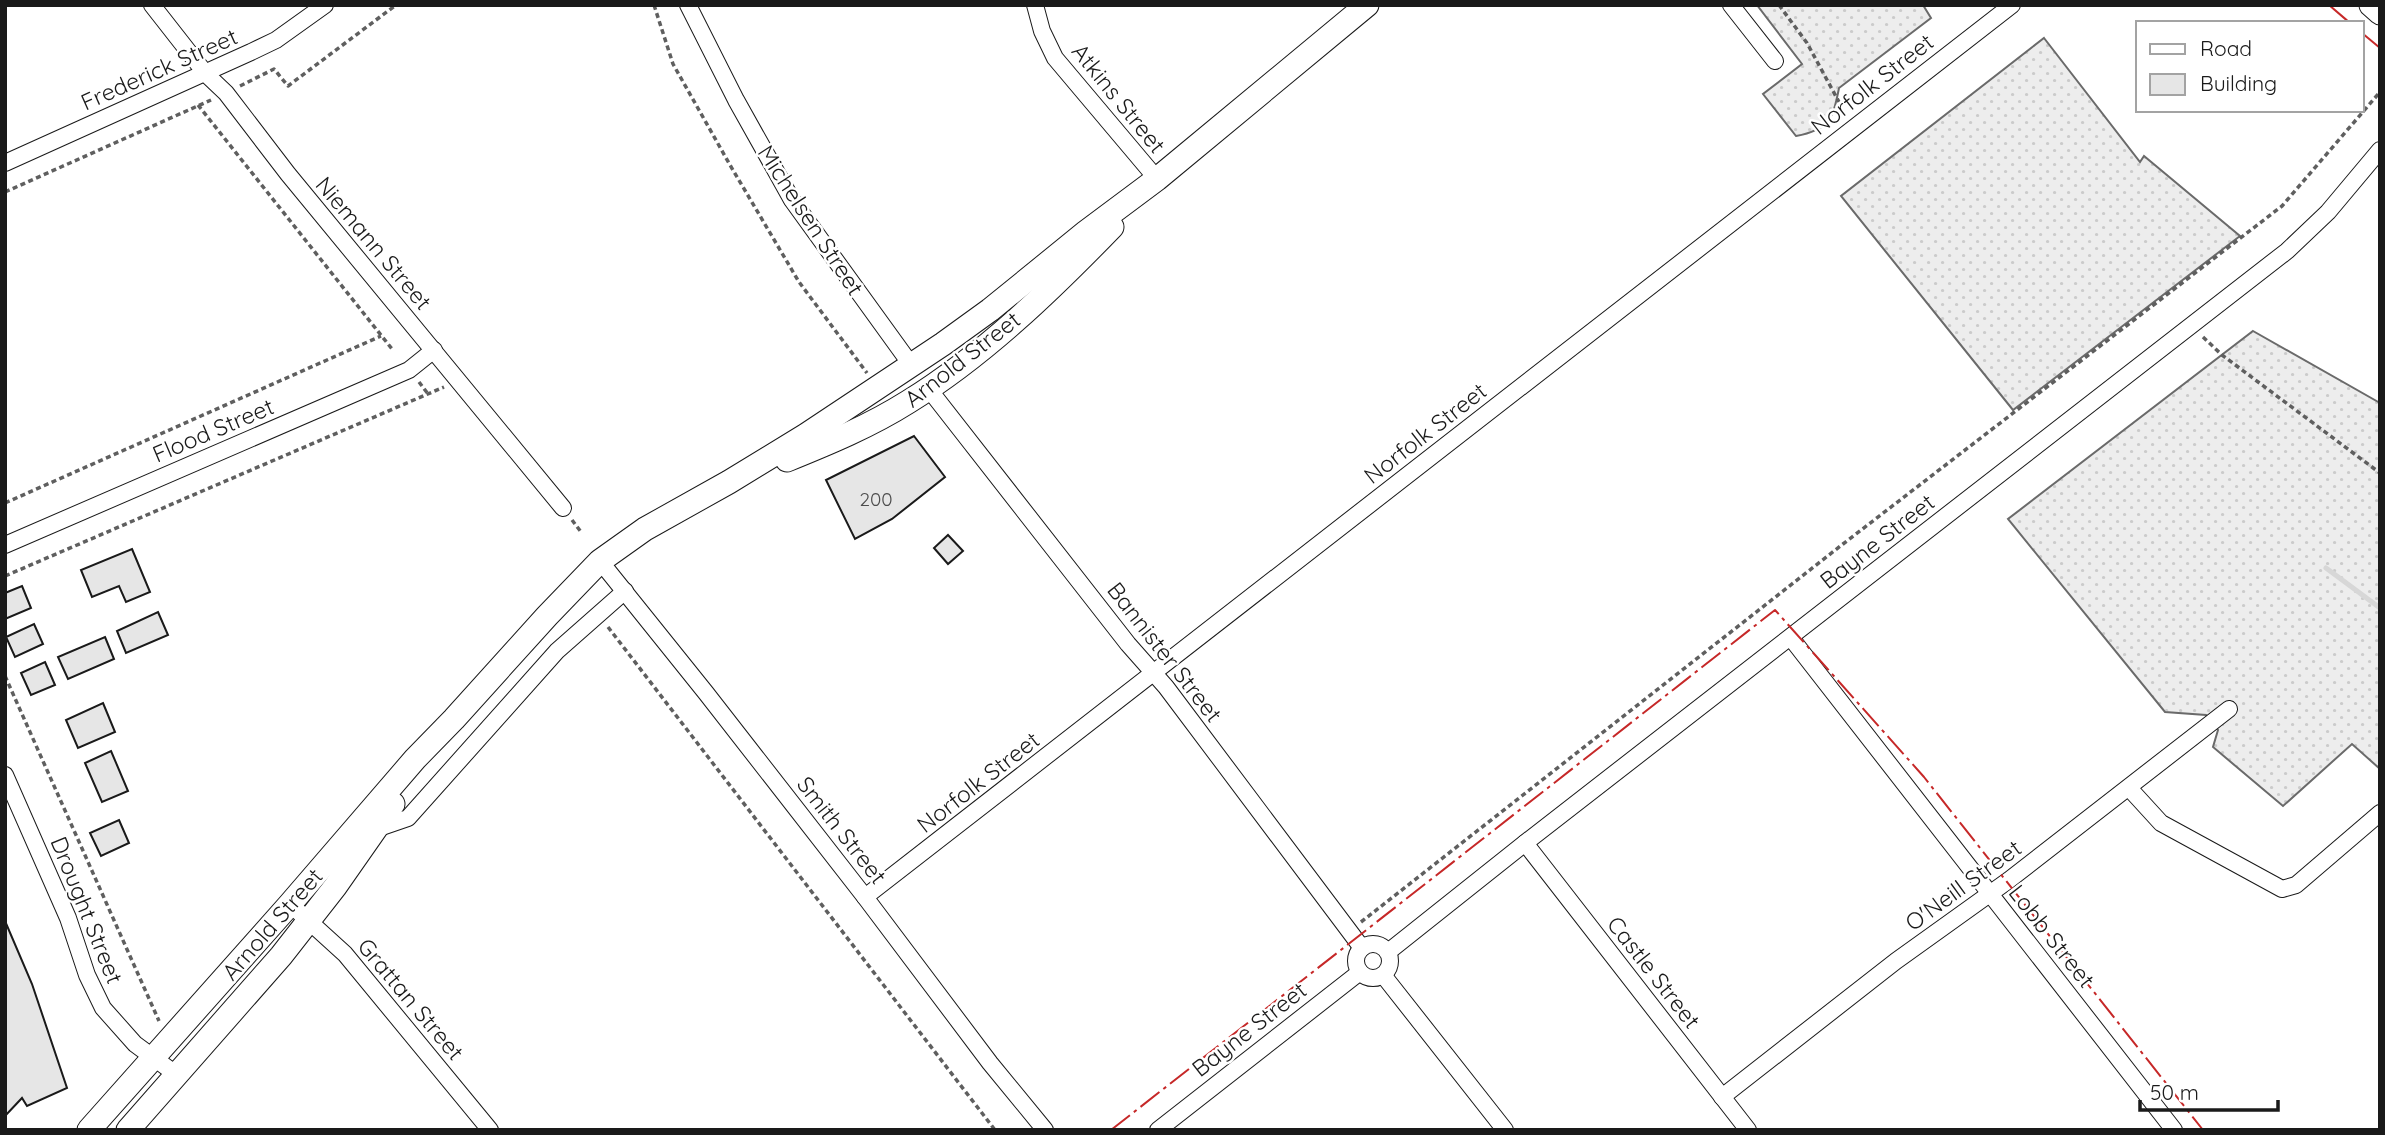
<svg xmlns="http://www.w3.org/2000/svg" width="2385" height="1135" viewBox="0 0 2385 1135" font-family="Quicksand,sans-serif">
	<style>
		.grass { fill: url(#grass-dots); stroke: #6a6a6a; stroke-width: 2 }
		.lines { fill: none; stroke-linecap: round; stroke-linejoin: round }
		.stream { stroke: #d7d7d7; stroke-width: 5 }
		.building { fill: #e6e6e6; stroke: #1a1a1a; stroke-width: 2 }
		.street-casing { stroke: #1a1a1a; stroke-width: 18 }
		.secondary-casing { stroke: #1a1a1a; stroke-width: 25 }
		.path { stroke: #5f5f5f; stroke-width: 3.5; stroke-dasharray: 5 3.5; stroke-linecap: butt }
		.street { stroke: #fff; stroke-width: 16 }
		.secondary { stroke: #fff; stroke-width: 23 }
		.power { stroke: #c62828; stroke-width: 2; stroke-dasharray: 24 5 3.5 5; stroke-linecap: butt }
		.labels { text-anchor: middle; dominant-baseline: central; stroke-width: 5; stroke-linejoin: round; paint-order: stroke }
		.number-label { font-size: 19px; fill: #4d4d4d }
		.street-label { font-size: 23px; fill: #1a1a1a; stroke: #fff }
	</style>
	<defs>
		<pattern id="grass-dots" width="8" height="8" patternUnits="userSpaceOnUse" patternTransform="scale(1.75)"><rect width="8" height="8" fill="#ededed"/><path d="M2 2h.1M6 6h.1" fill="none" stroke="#cbcbcb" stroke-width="1.8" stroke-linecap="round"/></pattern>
	</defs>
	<rect width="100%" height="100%" fill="#fff"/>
	<g class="grass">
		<path d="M1757 5H1923L1931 18 1839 88C1833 119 1829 130 1796 136L1763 94 1802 64Z"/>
		<polygon points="2044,38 2140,162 2144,156 2240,236 2013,410 1841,196"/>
		<polygon points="2253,331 2380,403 2380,769 2352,744 2283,806 2213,747 2218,730 2206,715 2165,712 2008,519"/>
	</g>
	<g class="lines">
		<polyline class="stream" points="2326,568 2380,608"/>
	</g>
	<g class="building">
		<polygon points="914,436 945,477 892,519 855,539 826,480"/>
		<polygon points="948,535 963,551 948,564 934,548"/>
		<polygon points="132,549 150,592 126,602 119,586 92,597 81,570"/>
		<polygon points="22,586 31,608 5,619 5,593"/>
		<polygon points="158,612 168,635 126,653 117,631"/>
		<polygon points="34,624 43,644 15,657 6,637"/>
		<polygon points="105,637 114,659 68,679 58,657"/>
		<polygon points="45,662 55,685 31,695 21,673"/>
		<polygon points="103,703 115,732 78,748 66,720"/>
		<polygon points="111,751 128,791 102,802 85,763"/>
		<polygon points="119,820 129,843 101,856 90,833"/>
		<polygon points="5,921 32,984 67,1088 27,1106 22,1098 5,1116"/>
	</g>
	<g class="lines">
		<g class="street-casing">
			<g id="street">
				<polyline points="152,5 206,74 226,93 288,174 563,508"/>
				<polyline points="688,5 736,100 792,200 912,366"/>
				<polyline points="1035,5 1042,31 1055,58 1157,179"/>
				<polyline points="1731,5 1775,61"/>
				<polyline points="5,163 251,52 276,40 325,5"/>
				<polyline points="928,388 1128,644 1166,687 1362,948"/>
				<polyline points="5,545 409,370 434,350"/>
				<polyline points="600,561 706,693 865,897 990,1063 1045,1130"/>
				<polyline points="1791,638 2174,1130"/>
				<polyline points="5,775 68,918 87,975 103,1008 135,1044 177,1075"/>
				<polyline points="2129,788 2161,823 2282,889 2296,885 2380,813"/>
				<polyline points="376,829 408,818 557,651 625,591"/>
				<polyline points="1525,843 1748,1130"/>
				<polyline points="865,897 2012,5"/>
				<polyline points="290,904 345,954 490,1130"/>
				<circle cx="1373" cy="961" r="17"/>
				<polyline points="1388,952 1525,843 2287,251 2328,212 2380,150"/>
				<polyline points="1383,975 1505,1130"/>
				<polyline points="1722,1097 1896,961 2009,880 2229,709"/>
				<polyline points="1158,1130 1360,972"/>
			</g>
		</g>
		<g class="secondary-casing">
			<g id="secondary">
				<polyline points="2371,5 2380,13"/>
				<path d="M787 460C829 443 870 426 908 402 984 355 1051 290 1112 227"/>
				<polyline points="89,1130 290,904 415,759 454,719 547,616 600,561 645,529 729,482 806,435 943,344 990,310 1086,232 1157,179 1367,5"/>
				<polyline points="128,1130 281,956 335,887 393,804"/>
			</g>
		</g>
		<g class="path">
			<polyline points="654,5 673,64 730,165 799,282 867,373"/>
			<polyline points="1779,5 1807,43 1839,102"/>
			<polyline points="240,86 274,69 288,86 396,5"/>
			<polyline points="198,105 392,349"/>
			<polyline points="5,192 211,100"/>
			<polyline points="2203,337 2222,355 2380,473"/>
			<polyline points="419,382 428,394"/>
			<polyline points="5,503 381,336"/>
			<polyline points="572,520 581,532"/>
			<polyline points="5,576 444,387"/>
			<polyline points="608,627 995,1130"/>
			<polyline points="5,676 159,1021"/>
			<polyline points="1361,922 1843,544 2282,206 2380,92"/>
		</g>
		<use href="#street" class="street"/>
		<use href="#secondary" class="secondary"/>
		<g class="power">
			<polyline points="2329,5 2350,23"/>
			<polyline points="2362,33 2380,48"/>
			<polyline points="1111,1130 1775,610 1924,777 2203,1130"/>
		</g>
	</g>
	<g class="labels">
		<g class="number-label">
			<text x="876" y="499">200</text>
		</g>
		<g class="street-label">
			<text transform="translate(159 69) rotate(-24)">Frederick Street</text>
			<text transform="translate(1872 84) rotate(-38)">Norfolk Street</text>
			<text transform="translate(1119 98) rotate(51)">Atkins Street</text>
			<text transform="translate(811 220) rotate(57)">Michelsen Street</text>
			<text transform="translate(374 243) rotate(50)">Niemann Street</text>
			<text transform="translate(962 359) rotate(-38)">Arnold Street</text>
			<text transform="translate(213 430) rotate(-23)">Flood Street</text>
			<text transform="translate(1425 433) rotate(-38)">Norfolk Street</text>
			<text transform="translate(1877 541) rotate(-38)">Bayne Street</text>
			<text transform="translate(1165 652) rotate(52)">Bannister Street</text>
			<text transform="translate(978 782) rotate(-38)">Norfolk Street</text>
			<text transform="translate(842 830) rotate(52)">Smith Street</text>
			<text transform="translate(1963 885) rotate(-36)">O'Neill Street</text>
			<text transform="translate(87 910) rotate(68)">Drought Street</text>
			<text transform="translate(272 924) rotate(-49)">Arnold Street</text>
			<text transform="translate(2052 936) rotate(52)">Lobb Street</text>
			<text transform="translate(1654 972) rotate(52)">Castle Street</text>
			<text transform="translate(411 999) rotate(50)">Grattan Street</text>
			<text transform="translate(1249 1029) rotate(-38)">Bayne Street</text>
		</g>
	</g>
	<rect width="2385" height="1135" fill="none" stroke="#1a1a1a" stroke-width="14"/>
	<rect x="2136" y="21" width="228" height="91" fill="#ffffff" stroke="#a3a3a3" stroke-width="2"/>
	<rect x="2150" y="44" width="35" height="10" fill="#ffffff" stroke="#a3a3a3" stroke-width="2"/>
	<text x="2200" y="56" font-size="21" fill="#1a1a1a">Road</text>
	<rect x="2150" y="74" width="35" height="21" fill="#e6e6e6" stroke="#a3a3a3" stroke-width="2"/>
	<text x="2200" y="91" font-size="21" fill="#1a1a1a">Building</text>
	<path d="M2140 1100v10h138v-10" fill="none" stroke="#1a1a1a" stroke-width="3.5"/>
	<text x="2150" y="1100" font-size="21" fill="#1a1a1a" stroke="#ffffff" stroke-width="5" paint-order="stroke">50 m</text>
</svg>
